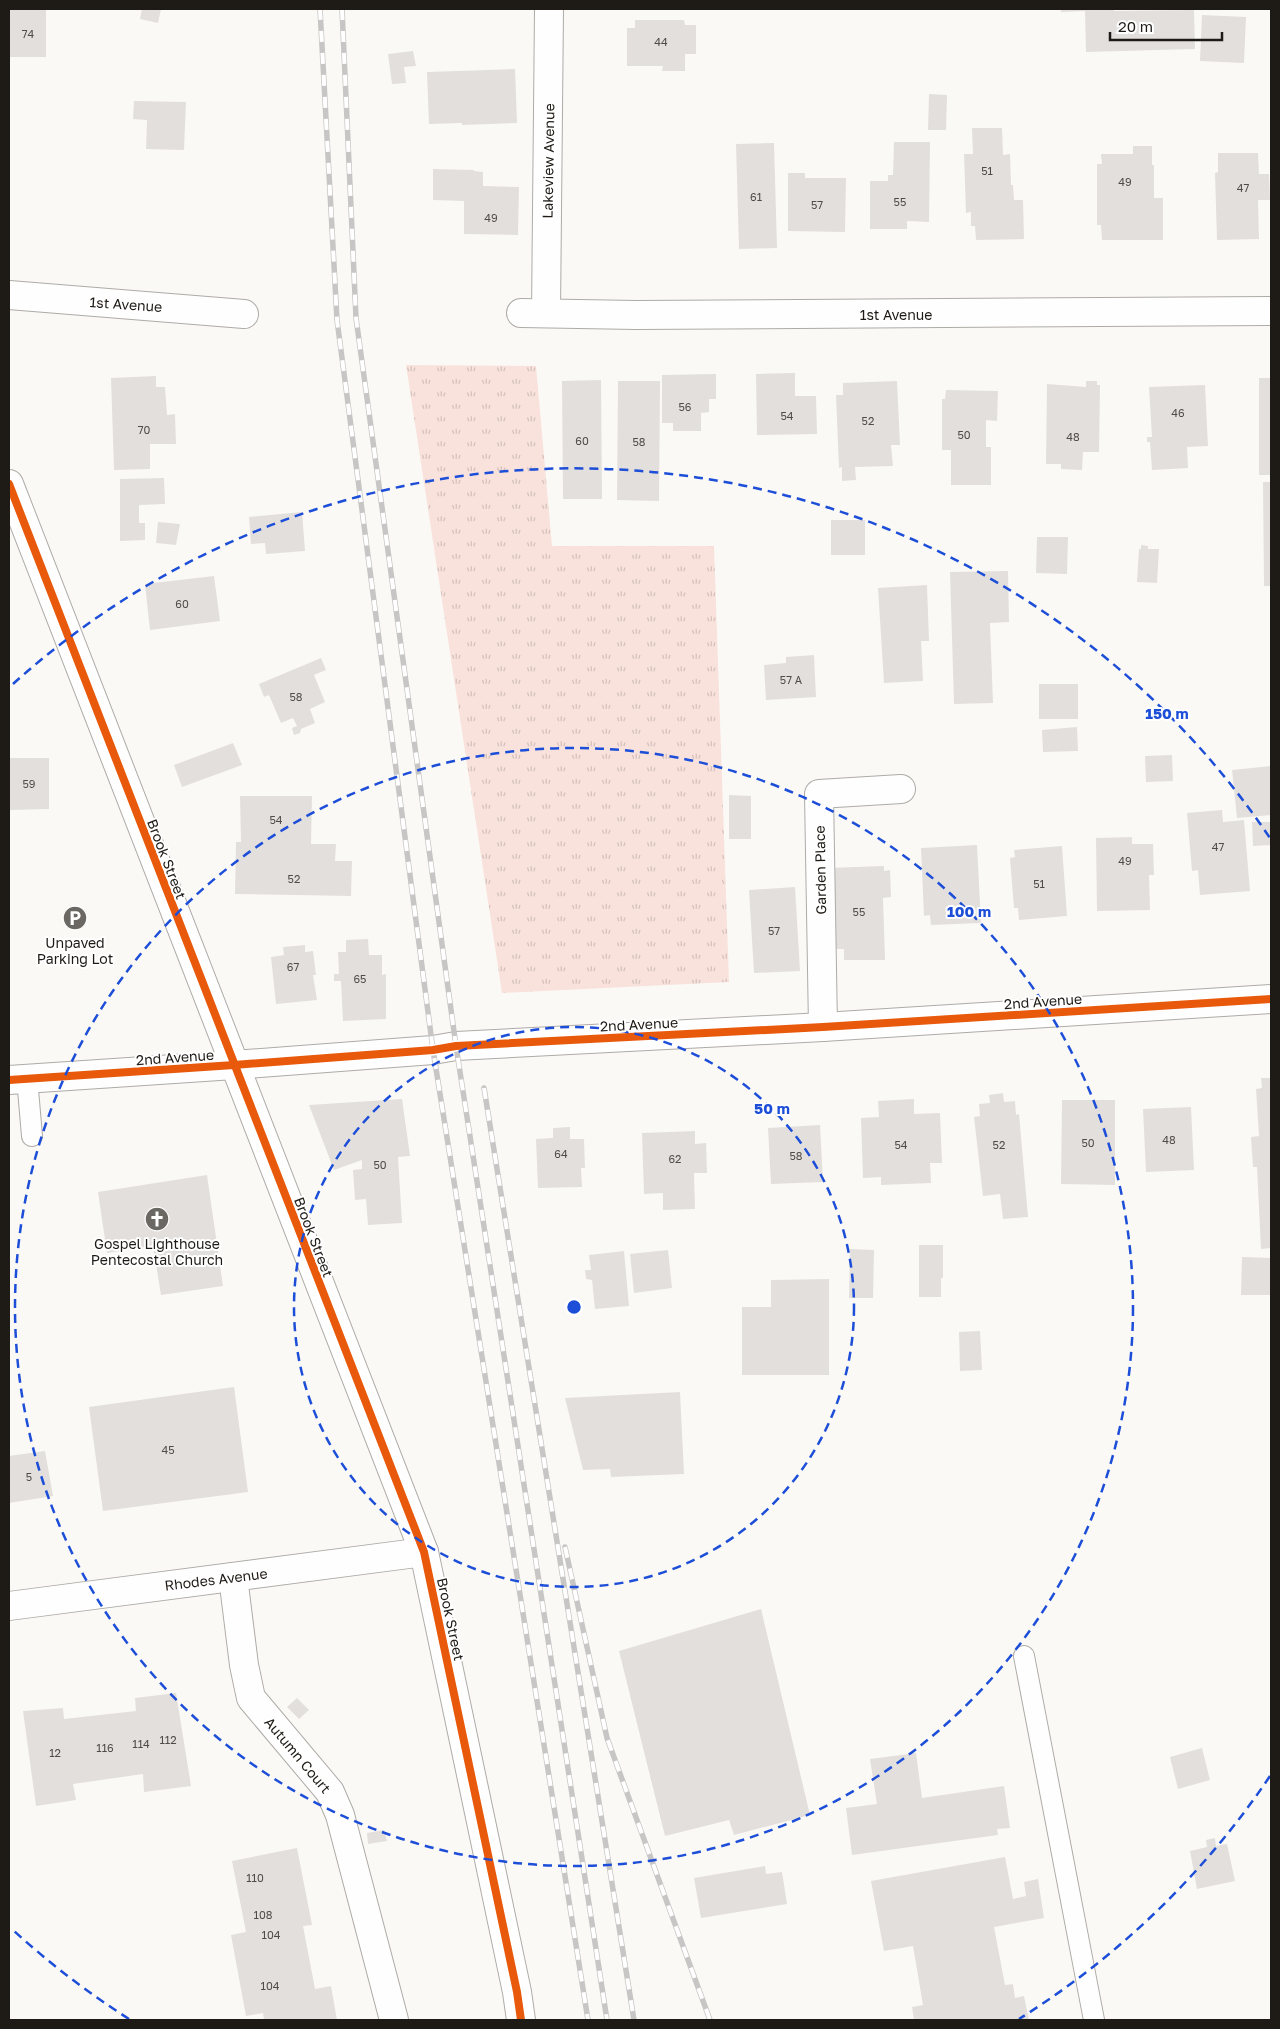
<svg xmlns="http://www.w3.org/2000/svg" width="1280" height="2029" viewBox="0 0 1280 2029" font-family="'Golos Text',sans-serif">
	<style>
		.grass { fill: url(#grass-tufts) }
		.building { fill: #e3dfdc }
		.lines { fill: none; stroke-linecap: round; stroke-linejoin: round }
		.lane-casing { stroke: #aeaba7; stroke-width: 22 }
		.street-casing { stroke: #aeaba7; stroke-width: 30 }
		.secondary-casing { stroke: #aeaba7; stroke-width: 30 }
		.lane { stroke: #fefefe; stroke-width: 20 }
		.street { stroke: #fefefe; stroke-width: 28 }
		.secondary { stroke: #fefefe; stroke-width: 28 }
		.rail-casing { stroke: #c7c6c5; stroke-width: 5.5 }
		.rail { stroke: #fff; stroke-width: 4; stroke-dasharray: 11; stroke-linecap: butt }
		.cycleway-casing { stroke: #fff; stroke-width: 11 }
		.cycleway { stroke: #e8590c; stroke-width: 8 }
		.ring { fill: none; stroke: #1d4ed8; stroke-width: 2.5; stroke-dasharray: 9 6 }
		.labels { text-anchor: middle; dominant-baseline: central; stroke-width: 4; stroke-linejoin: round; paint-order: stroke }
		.number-label { font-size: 11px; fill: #4f4b47 }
		.street-label { font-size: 14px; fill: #1e1a15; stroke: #fff }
		.poi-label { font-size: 14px; fill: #1e1a15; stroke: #fff }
		.centre { fill: #1d4ed8; stroke: #fff; stroke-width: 2.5 }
		.ring-label { font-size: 15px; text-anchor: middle; font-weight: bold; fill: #1d4ed8; stroke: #fff; stroke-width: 4; stroke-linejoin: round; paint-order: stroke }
	</style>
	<defs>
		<pattern id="grass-tufts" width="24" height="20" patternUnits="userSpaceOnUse" patternTransform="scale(1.25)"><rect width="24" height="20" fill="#f9e2dc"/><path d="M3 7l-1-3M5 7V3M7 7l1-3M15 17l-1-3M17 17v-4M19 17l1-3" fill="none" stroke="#d5c1bc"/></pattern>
	</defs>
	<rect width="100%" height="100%" fill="#fbf9f6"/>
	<polygon class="grass" points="406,365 536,366 552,546 714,546 729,982 502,993"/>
	<g class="building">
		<rect x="9" y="9" width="37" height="48"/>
		<polygon points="142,9 161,9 158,23 140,19"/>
		<polygon points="1061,9 1114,9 1114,11 1194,10 1195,49 1086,52 1085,11 1061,12"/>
		<polygon points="1202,15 1246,17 1244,63 1200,61"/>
		<polygon points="635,20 684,20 685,25 696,25 696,54 685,54 685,71 662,71 663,66 627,66 627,28 635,28"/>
		<polygon points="413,51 416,66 404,67 406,83 392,84 388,54"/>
		<polygon points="515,69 517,123 462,125 462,123 429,124 427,72"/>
		<polygon points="929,94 947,95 946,130 928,130"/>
		<polygon points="134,101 186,102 184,150 146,149 147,120 133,119"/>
		<polygon points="972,128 1002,128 1003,155 1010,154 1011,185 1013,185 1014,200 1023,200 1024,239 976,240 975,226 971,226 971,212 966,213 964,154 973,154"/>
		<polygon points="894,142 930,142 929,222 907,221 907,229 870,229 870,181 888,181 888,175 893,175"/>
		<polygon points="774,143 777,248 739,249 736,144"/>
		<polygon points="1133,146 1152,146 1152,165 1154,165 1154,198 1163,198 1163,240 1102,240 1101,225 1097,225 1097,164 1102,164 1101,154 1133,154"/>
		<polygon points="1218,153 1258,153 1259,174 1269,174 1270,200 1258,200 1259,239 1217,240 1215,173 1218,172"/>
		<polygon points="433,169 474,170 474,171 483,172 483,186 519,187 518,235 464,234 464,201 433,200"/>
		<polygon points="788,173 805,173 805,178 846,178 845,232 788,231"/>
		<polygon points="795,373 795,396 816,396 817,434 757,435 756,374"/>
		<polygon points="716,374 716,399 709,399 709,412 701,413 701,431 673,431 673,423 662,423 662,375"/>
		<polygon points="156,376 156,387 165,387 167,415 175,414 176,444 150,444 150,469 114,470 111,378"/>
		<rect x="1259" y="378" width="12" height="97"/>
		<polygon points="601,380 602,499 563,499 562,381"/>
		<polygon points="618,381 660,381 659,501 617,500"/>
		<polygon points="897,381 900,445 891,445 893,466 855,467 856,480 842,481 842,467 839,468 836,395 843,395 843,383"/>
		<polygon points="1086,381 1097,381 1097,385 1100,385 1099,452 1083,452 1082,470 1061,469 1061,464 1046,464 1047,384 1086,387"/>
		<polygon points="1205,385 1208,446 1187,447 1188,468 1152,470 1150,442 1147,442 1147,437 1152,437 1149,387"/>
		<polygon points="946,390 998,391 997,421 986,420 986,447 991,447 991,485 951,485 951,450 942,450 942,399 945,399"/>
		<polygon points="164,478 165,504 139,505 139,523 145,523 145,540 120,541 120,479"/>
		<polygon points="1263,482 1271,482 1271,586 1264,586"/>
		<polygon points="302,512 305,551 266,554 265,543 251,544 249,517"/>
		<rect x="831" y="520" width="34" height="35"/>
		<polygon points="158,522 180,524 176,545 156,543"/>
		<polygon points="1037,537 1068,537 1067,574 1036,573"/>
		<polygon points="1141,545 1148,546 1148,549 1159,549 1157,583 1137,582 1139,549 1141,549"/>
		<polygon points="1008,571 1009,622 990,623 993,703 954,704 950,572"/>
		<polygon points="214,576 220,621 150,630 145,584"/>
		<polygon points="927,585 929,641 921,641 923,681 884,683 878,588"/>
		<polygon points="814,655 816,697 766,700 764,665 786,663 786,657"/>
		<polygon points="321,658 326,670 314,675 325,702 310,709 315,723 301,729 300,733 294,735 292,728 297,726 293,718 281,723 269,695 264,697 259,684"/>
		<rect x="1039" y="684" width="39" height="35"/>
		<polygon points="1077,727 1078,751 1043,752 1042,730"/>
		<polygon points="233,743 242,765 182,787 174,765"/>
		<polygon points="1172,755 1173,781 1146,782 1145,756"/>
		<polygon points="9,758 49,758 49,809 9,810"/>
		<polygon points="1271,766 1271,815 1237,818 1232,770"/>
		<polygon points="729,795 751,796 751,839 729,839"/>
		<polygon points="240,796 312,796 311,844 336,844 335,861 352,861 351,896 235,894 236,842 241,842"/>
		<polygon points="1222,810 1223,822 1244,820 1250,891 1200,895 1198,870 1192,871 1187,813"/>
		<polygon points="1252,822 1271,822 1271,845 1253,846"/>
		<polygon points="1132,837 1132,844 1153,844 1154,875 1149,875 1150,910 1097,911 1096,838"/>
		<polygon points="977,845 981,923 931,925 930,915 924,916 921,848"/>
		<polygon points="1062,846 1067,916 1019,920 1018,908 1014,908 1010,858 1015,857 1014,850"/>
		<polygon points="884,866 884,871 890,870 891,897 883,898 885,960 844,960 844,949 836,949 835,936 824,910 835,910 835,902 828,902 828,868"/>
		<polygon points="795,887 800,971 754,973 749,890"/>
		<polygon points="368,939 369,955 382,955 382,975 386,974 386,1019 343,1021 341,981 334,981 334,974 339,974 338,952 346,952 346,940"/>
		<polygon points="305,945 305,952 313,951 316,975 313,975 317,1000 276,1004 271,957 284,955 283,947"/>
		<polygon points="1261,1078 1271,1078 1271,1248 1261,1249 1257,1167 1253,1167 1251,1137 1259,1136 1256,1089 1262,1088"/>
		<polygon points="1003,1093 1004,1102 1015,1101 1016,1115 1019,1114 1028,1217 1003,1219 1000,1194 983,1196 974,1117 980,1116 979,1104 990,1103 989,1095"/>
		<polygon points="402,1099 410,1156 398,1157 402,1223 368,1225 366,1199 355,1200 353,1170 362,1169 362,1160 334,1170 309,1105"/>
		<polygon points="914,1099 914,1114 940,1113 942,1163 930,1163 931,1183 881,1185 881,1177 863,1178 861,1118 879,1117 878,1101"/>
		<polygon points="1062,1100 1115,1100 1115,1185 1061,1184"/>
		<polygon points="1191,1107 1194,1170 1146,1172 1143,1109"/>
		<polygon points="820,1125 823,1182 771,1184 768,1128"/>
		<polygon points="570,1127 570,1139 584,1139 585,1168 581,1168 582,1187 538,1188 536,1139 553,1138 553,1128"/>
		<polygon points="695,1131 695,1144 706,1143 707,1173 694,1173 695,1209 663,1210 663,1193 644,1194 642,1133"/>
		<polygon points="207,1175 223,1286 161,1295 153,1246 107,1253 98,1192"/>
		<polygon points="919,1245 943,1245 943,1278 941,1278 941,1297 919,1297"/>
		<polygon points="850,1249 874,1250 873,1298 849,1298"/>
		<polygon points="668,1250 672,1288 634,1293 630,1254"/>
		<polygon points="624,1251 629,1306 595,1309 592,1280 586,1279 585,1270 591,1270 589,1255"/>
		<polygon points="1242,1257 1271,1258 1271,1295 1241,1295"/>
		<polygon points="829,1279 829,1375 742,1375 742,1307 771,1307 771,1280"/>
		<polygon points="980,1331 982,1370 960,1371 959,1332"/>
		<polygon points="234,1387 248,1492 103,1511 89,1407"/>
		<polygon points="680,1392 684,1474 611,1477 610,1469 583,1470 565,1398"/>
		<polygon points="45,1451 53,1496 9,1503 9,1456"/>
		<polygon points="761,1609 810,1815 734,1835 729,1820 665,1836 619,1651"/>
		<polygon points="176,1693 191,1786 144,1792 143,1774 73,1784 76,1800 36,1806 23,1711 63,1708 64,1719 136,1711 135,1698"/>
		<polygon points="297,1698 309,1710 299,1719 287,1707"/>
		<polygon points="1202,1748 1210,1780 1178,1789 1170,1757"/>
		<polygon points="916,1753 922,1798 1004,1786 1010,1828 997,1829 998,1835 852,1855 846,1808 877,1804 870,1759"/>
		<polygon points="384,1830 387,1841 368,1844 367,1833"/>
		<polygon points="1215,1838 1216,1846 1227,1844 1235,1881 1197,1889 1190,1851 1207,1847 1206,1840"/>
		<polygon points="297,1848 312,1925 303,1926 315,1989 331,1986 337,2020 264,2020 263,2013 246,2016 231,1935 246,1932 232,1861"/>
		<polygon points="1005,1857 1013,1899 1026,1896 1024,1882 1038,1879 1044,1918 994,1927 1005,1985 1013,1984 1015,1998 1024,1996 1029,2020 914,2020 912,2007 923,2005 913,1946 884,1951 871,1881"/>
		<polygon points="765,1866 766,1874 782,1872 787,1904 701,1918 694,1878"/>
	</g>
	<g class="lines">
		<g class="lane-casing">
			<g id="lane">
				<polyline points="27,1078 32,1136"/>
				<polyline points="1024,1656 1094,2020"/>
			</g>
		</g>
		<g class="street-casing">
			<g id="street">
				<polyline points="9,295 244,314"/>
				<polyline points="521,313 636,315 1271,311"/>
				<polyline points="546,313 549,9"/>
				<polyline points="823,1027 819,794 901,789"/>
				<polyline points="9,1080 234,1065"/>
				<polyline points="233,1577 244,1665 251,1698 330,1792 340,1815 394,2020"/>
				<polyline points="9,1606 424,1552"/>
			</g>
		</g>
		<g class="secondary-casing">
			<g id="secondary">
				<polyline points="9,484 424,1552 517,1992 521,2020"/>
				<polyline points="234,1065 433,1050 456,1046 823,1027 1271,999"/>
			</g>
		</g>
		<use href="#lane" class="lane"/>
		<use href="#street" class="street"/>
		<use href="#secondary" class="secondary"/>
		<g class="rail-casing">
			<g id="rail">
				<polyline points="320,9 337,320 433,1050 588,2020"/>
				<polyline points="342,9 356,318 456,1046 607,2020"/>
				<polyline points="484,1088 634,2020"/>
				<polyline points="565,1547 607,1738 710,2020"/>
			</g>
		</g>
		<use href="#rail" class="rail"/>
		<g class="cycleway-casing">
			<g id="cycleway">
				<polyline points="9,484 424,1552 517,1992 521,2020"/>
				<polyline points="9,1080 234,1065 433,1050 456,1046 823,1027 1271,999"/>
			</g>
		</g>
		<use href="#cycleway" class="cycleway"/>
	</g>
	<g class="ring">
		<circle cx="574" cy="1307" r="280"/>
		<circle cx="574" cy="1307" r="559"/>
		<path d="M1270 1776A839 839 0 0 1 1019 2019M129 2019A839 839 0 0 1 13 1930M13 684A839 839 0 0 1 1270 838"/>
	</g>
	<defs>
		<g id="parking-disc" transform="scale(1.25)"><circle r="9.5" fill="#6b6864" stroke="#fff"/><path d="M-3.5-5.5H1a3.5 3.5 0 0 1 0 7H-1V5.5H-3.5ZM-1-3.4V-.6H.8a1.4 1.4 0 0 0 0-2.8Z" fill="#fff"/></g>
		<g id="church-disc" transform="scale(1.25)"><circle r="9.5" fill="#6b6864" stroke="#fff"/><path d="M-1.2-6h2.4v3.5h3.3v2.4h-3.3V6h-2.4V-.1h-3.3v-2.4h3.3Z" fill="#fff"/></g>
	</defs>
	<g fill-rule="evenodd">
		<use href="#parking-disc" x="75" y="918"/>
		<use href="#church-disc" x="157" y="1219"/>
	</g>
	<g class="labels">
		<g class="number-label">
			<text x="28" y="33">74</text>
			<text x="661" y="41">44</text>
			<text x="987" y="170">51</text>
			<text x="1125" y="181">49</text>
			<text x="1243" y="187">47</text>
			<text x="756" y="196">61</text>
			<text x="900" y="201">55</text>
			<text x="817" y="204">57</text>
			<text x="491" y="217">49</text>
			<text x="685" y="406">56</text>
			<text x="1178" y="412">46</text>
			<text x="787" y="415">54</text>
			<text x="868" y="420">52</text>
			<text x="144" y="429">70</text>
			<text x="964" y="434">50</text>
			<text x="1073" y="436">48</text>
			<text x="582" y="440">60</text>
			<text x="639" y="441">58</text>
			<text x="182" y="603">60</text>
			<text x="791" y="679">57 A</text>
			<text x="296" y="696">58</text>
			<text x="29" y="783">59</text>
			<text x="276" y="819">54</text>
			<text x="1218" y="846">47</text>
			<text x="1125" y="860">49</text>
			<text x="294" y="878">52</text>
			<text x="1039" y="883">51</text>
			<text x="859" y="911">55</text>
			<text x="774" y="930">57</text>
			<text x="293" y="966">67</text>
			<text x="360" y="978">65</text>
			<text x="1169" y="1139">48</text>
			<text x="1088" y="1142">50</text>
			<text x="901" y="1144">54</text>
			<text x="999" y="1144">52</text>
			<text x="561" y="1153">64</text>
			<text x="796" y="1155">58</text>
			<text x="675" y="1158">62</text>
			<text x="380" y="1164">50</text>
			<text x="168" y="1449">45</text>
			<text x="29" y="1476">5</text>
			<text x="168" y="1739">112</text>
			<text x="141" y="1743">114</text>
			<text x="105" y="1747">116</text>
			<text x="55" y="1752">12</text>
			<text x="255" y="1877">110</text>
			<text x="263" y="1914">108</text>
			<text x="271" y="1934">104</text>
			<text x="270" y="1985">104</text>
		</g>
		<g class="street-label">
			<text transform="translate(548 161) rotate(-89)">Lakeview Avenue</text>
			<text transform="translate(126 304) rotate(4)">1st Avenue</text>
			<text x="896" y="314">1st Avenue</text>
			<text transform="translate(167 859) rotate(69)">Brook Street</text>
			<text transform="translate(820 870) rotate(-91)">Garden Place</text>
			<text transform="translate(1043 1001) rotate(-4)">2nd Avenue</text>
			<text transform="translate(639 1024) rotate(-3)">2nd Avenue</text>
			<text transform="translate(175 1057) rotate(-4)">2nd Avenue</text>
			<text transform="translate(314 1237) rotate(69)">Brook Street</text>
			<text transform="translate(216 1579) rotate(-7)">Rhodes Avenue</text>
			<text transform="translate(451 1619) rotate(78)">Brook Street</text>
			<text transform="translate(298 1755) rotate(50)">Autumn Court</text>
		</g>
		<g class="poi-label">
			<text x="75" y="942">Unpaved<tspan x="75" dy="16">Parking Lot</tspan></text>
			<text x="157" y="1243">Gospel Lighthouse<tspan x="157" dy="16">Pentecostal Church</tspan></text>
		</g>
	</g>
	<circle cx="574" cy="1307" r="8" class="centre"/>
	<g class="ring-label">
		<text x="1167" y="719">150 m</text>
		<text x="969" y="917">100 m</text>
		<text x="772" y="1114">50 m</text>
	</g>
	<rect width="1280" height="2029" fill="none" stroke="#1e1a15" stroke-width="20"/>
	<path d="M1110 32v8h112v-8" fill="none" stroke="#1e1a15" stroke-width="2.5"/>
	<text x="1118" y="32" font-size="15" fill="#1e1a15" stroke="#ffffff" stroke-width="4" paint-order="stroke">20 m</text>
</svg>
